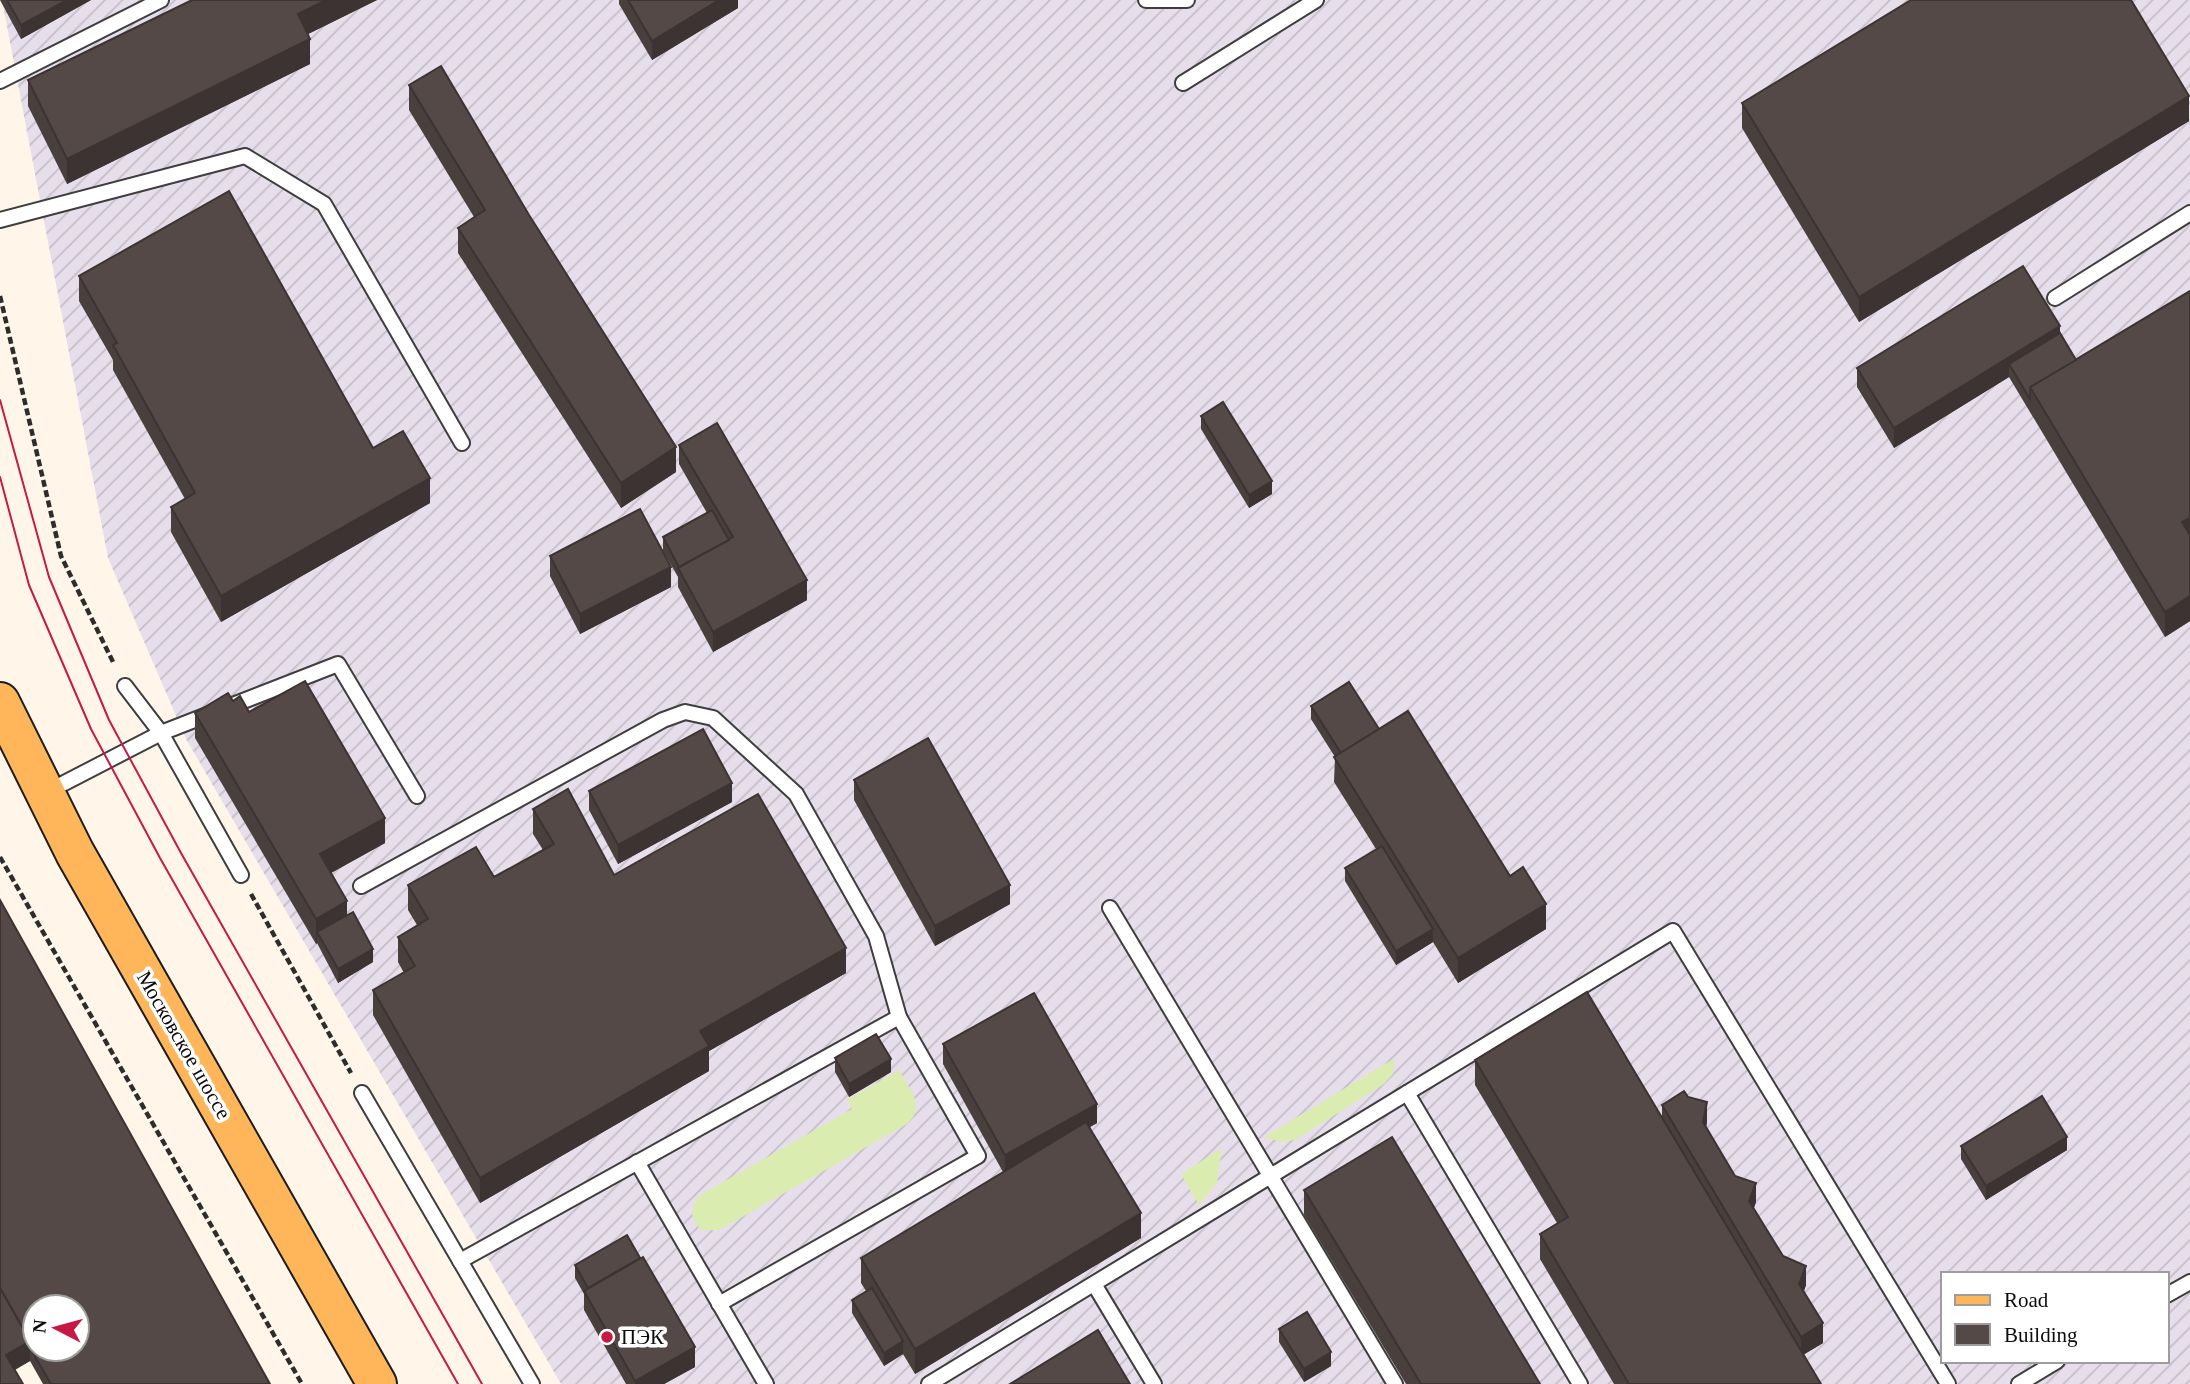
<svg xmlns="http://www.w3.org/2000/svg" width="2190" height="1384" viewBox="0 0 2190 1384" font-family="'Times New Roman',serif">
	<style>
		.industrial { fill: url(#industrial-furrows); fill-rule: evenodd }
		.grass { fill: #dbecb0 }
		.lines { fill: none; stroke-linecap: round; stroke-linejoin: round }
		.service-casing { stroke: #3e3e3e; stroke-width: 18 }
		.primary-casing { stroke: #1c1c1c; stroke-width: 42 }
		.path { stroke: #2d2d2d; stroke-width: 4.5; stroke-dasharray: 7 3.5; stroke-linecap: butt }
		.service { stroke: #fff; stroke-width: 14 }
		.primary { stroke: #ffb559; stroke-width: 38 }
		.tram { stroke: #c51a44; stroke-width: 2 }
		.wall { fill: #493f3d }
		.shaded-wall { fill: #3c3332 }
		.building { fill: #554947; stroke: #3c3332; stroke-width: 2; fill-rule: evenodd }
		.poi-dot { fill: #c51a44; stroke: #fff; stroke-width: 2.5 }
		.labels { text-anchor: middle; dominant-baseline: central; stroke-width: 7; stroke-linejoin: round; paint-order: stroke }
		.street-label { font-size: 21px; fill: #0b0b0b; stroke: #fff }
		.poi-label { font-size: 21px; fill: #0b0b0b; stroke: #fff; text-anchor: start }
	</style>
	<defs>
		<pattern id="industrial-furrows" width="10" height="10" patternUnits="userSpaceOnUse" patternTransform="scale(1.75)"><rect width="10" height="10" fill="#e7deeb"/><path d="M-1 1l2-2M0 10L10 0M9 11l2-2" fill="none" stroke="#c5bdc8"/></pattern>
	</defs>
	<rect width="100%" height="100%" fill="#fff6e9"/>
	<path class="industrial" d="M2 0H2190V1384H561L186 739 108 558ZM1943 1274H2167V1361H1943Z"/>
	<g class="grass">
		<polygon points="1395,1058 1393,1074 1384,1084 1295,1140 1281,1142 1264,1137"/>
		<path d="M899 1070C909 1089 927 1106 907 1124L719 1230H701C690 1219 689 1207 700 1195L852 1109 847 1100Z"/>
		<polygon points="1222,1148 1217,1183 1199,1205 1181,1174"/>
	</g>
	<g class="lines">
		<g class="service-casing">
			<g id="service">
				<polyline points="1146,0 1187,0"/>
				<polyline points="0,81 161,0"/>
				<polyline points="1183,83 1316,0"/>
				<polyline points="0,220 245,156 324,204 462,443"/>
				<polyline points="2055,298 2190,213"/>
				<polyline points="125,686 161,733 241,875"/>
				<polyline points="45,793 161,733 338,664 417,796"/>
				<polyline points="361,886 663,720 685,712 713,718 796,794 876,936 899,1017"/>
				<polyline points="1110,908 1395,1384"/>
				<polyline points="362,1093 532,1384"/>
				<polyline points="1407,1093 1580,1384"/>
				<polyline points="637,1162 766,1384"/>
				<polyline points="460,1261 899,1017 978,1156 719,1304"/>
				<polyline points="1094,1284 1154,1384"/>
				<polyline points="2167,1295 2190,1282"/>
				<polyline points="929,1384 1673,931 1948,1384"/>
				<polyline points="2019,1384 2057,1361"/>
			</g>
		</g>
		<g class="primary-casing">
			<polyline id="primary" points="0,702 75,853 377,1384"/>
		</g>
		<g class="path">
			<polyline points="0,296 61,556 114,664"/>
			<polyline points="0,857 302,1384"/>
			<polyline points="251,894 351,1073"/>
		</g>
		<use href="#service" class="service"/>
		<use href="#primary" class="primary"/>
		<g class="tram">
			<polyline points="0,400 49,577 109,720 181,853 482,1384"/>
			<polyline points="0,477 29,585 91,729 160,858 458,1384"/>
		</g>
	</g>
	<g class="wall">
		<polygon points="0,0 91,0 21,39"/>
		<polygon points="192,0 377,0 308,34 310,64 67,184 28,106 28,80"/>
		<polygon points="619,0 738,0 738,8 652,60 619,4"/>
		<polygon points="409,85 676,472 621,508 458,253 458,228 474,217 409,110"/>
		<polygon points="1742,103 2189,121 1859,322 1742,128"/>
		<polygon points="79,276 373,448 430,503 221,622 171,532 171,507 185,499 113,370 113,360 79,301"/>
		<polygon points="2190,291 2190,621 2165,637 2009,377 1894,448 1857,387 1857,368 2060,333 2076,360"/>
		<polygon points="1201,416 1272,494 1249,508 1201,429"/>
		<polygon points="679,445 807,600 713,652 678,587 678,577 663,551 663,537 707,513 679,464"/>
		<polygon points="550,556 671,587 580,634 550,576"/>
		<polygon points="233,701 249,712 385,843 331,873 347,915 373,962 338,983 317,943 316,944 195,738 195,713"/>
		<polygon points="1311,706 1379,729 1510,876 1546,929 1458,983 1433,942 1396,965 1345,881 1345,868 1376,849 1334,782 1335,757 1311,719"/>
		<polygon points="854,780 1010,904 935,946 854,800"/>
		<polygon points="589,791 732,802 618,864 589,810"/>
		<polygon points="533,809 614,875 846,973 709,1051 709,1071 480,1203 373,1015 373,990 404,973 398,962 398,937 417,925 408,910 408,885 494,877 543,850 533,834"/>
		<polygon points="0,900 270,1384 43,1384 30,1361 15,1370 0,1384"/>
		<polygon points="943,1044 1097,1123 1090,1127 1141,1238 915,1374 903,1354 884,1366 852,1313 852,1300 866,1291 861,1283 861,1258 1003,1172 943,1064"/>
		<polygon points="835,1058 891,1072 849,1097 835,1072"/>
		<polygon points="1475,1060 1662,1117 1662,1105 1688,1097 1707,1122 1706,1127 1735,1176 1756,1202 1754,1208 1783,1256 1806,1285 1804,1291 1823,1343 1803,1355 1821,1384 1614,1384 1540,1259 1540,1234 1557,1223 1475,1085"/>
		<polygon points="1961,1146 2067,1150 1986,1200 1961,1159"/>
		<polygon points="1304,1190 1540,1384 1406,1384 1304,1215"/>
		<polygon points="640,1258 695,1367 664,1384 626,1384 584,1310 584,1294 575,1278 575,1265"/>
		<polygon points="1279,1329 1331,1366 1304,1382 1279,1342"/>
	</g>
	<g class="shaded-wall">
		<polygon points="67,0 91,0 21,39 21,25"/>
		<polygon points="326,0 377,0 298,39 298,14"/>
		<polygon points="719,0 738,0 738,8 652,60 652,41"/>
		<polygon points="310,39 310,64 67,184 67,159"/>
		<polygon points="2189,96 2189,121 1859,322 1859,297"/>
		<polygon points="2060,326 2060,346 2009,364 2009,377 1894,448 1894,428"/>
		<polygon points="676,447 676,472 621,508 621,483"/>
		<polygon points="430,478 430,503 221,622 221,596"/>
		<polygon points="1272,481 1272,494 1249,508 1249,495"/>
		<polygon points="2190,518 2190,543 2182,522"/>
		<polygon points="671,567 671,587 580,634 580,614"/>
		<polygon points="807,580 807,600 713,652 713,632"/>
		<polygon points="2190,596 2190,621 2165,637 2165,612"/>
		<polygon points="732,783 732,802 618,864 618,845"/>
		<polygon points="385,818 385,843 320,879 320,854"/>
		<polygon points="1010,885 1010,904 935,946 935,926"/>
		<polygon points="347,901 347,926 317,932 317,943 316,944 316,919"/>
		<polygon points="1546,904 1546,929 1458,983 1458,958"/>
		<polygon points="1433,929 1433,942 1396,965 1396,951"/>
		<polygon points="846,948 846,973 709,1051 709,1071 480,1203 480,1178 700,1031"/>
		<polygon points="373,949 373,962 338,983 338,969"/>
		<polygon points="891,1059 891,1072 849,1097 849,1084"/>
		<polygon points="1707,1102 1707,1122 1703,1142 1703,1122"/>
		<polygon points="1097,1104 1097,1123 1005,1175 1005,1155"/>
		<polygon points="2067,1137 2067,1150 1986,1200 1986,1186"/>
		<polygon points="1756,1183 1756,1202 1749,1220 1749,1201"/>
		<polygon points="1141,1213 1141,1238 915,1374 915,1349"/>
		<polygon points="1806,1266 1806,1285 1799,1303 1799,1284"/>
		<polygon points="1823,1323 1823,1343 1801,1356 1801,1337"/>
		<polygon points="30,1341 30,1361 6,1374 6,1355"/>
		<polygon points="903,1341 903,1354 884,1366 884,1353"/>
		<polygon points="695,1347 695,1367 664,1384 635,1384 635,1381"/>
		<polygon points="1331,1352 1331,1366 1304,1382 1304,1369"/>
	</g>
	<g class="building">
		<polygon points="7,0 67,0 21,25"/>
		<polygon points="192,0 326,0 298,14 310,39 67,159 28,80"/>
		<polygon points="628,0 719,0 652,41"/>
		<polygon points="1911,0 2131,0 2189,96 1859,297 1742,103"/>
		<polygon points="441,66 529,215 676,447 621,483 458,228 485,210 409,85"/>
		<polygon points="229,191 373,448 403,431 430,478 221,596 171,507 195,493 113,345 117,343 79,276"/>
		<polygon points="2023,266 2060,326 1894,428 1857,368"/>
		<polygon points="2190,291 2190,518 2182,522 2190,535 2190,596 2165,612 2030,387"/>
		<polygon points="2060,333 2076,360 2030,387 2030,399 2009,364"/>
		<polygon points="1223,402 1272,481 1249,495 1201,416"/>
		<polygon points="717,423 807,580 713,632 678,568 733,537 679,445"/>
		<polygon points="640,509 671,567 580,614 550,556"/>
		<polygon points="712,510 729,540 679,567 663,537"/>
		<polygon points="305,681 385,818 320,854 347,901 316,919 195,713 228,693 233,701 240,696 249,712"/>
		<polygon points="1349,682 1379,729 1341,753 1311,706"/>
		<polygon points="1408,711 1510,876 1523,867 1546,904 1458,958 1334,757"/>
		<polygon points="703,729 732,783 618,845 589,791"/>
		<polygon points="928,738 1010,885 935,926 854,780"/>
		<polygon points="568,789 614,875 758,794 846,948 700,1031 709,1046 480,1178 373,990 415,966 398,937 428,919 408,885 476,847 494,877 554,844 533,809"/>
		<polygon points="1382,846 1433,929 1396,951 1345,868"/>
		<path d="M0 900 270 1384H51L30 1348V1341L0 1288ZM35 1307H77V1349H35Z"/>
		<polygon points="353,912 373,949 338,969 317,932"/>
		<polygon points="1587,992 1821,1384 1629,1384 1540,1234 1568,1217 1475,1060"/>
		<polygon points="1034,993 1097,1104 1005,1155 943,1044"/>
		<polygon points="876,1034 891,1059 849,1084 835,1058"/>
		<polygon points="1684,1091 1688,1097 1707,1102 1703,1122 1735,1176 1756,1183 1749,1201 1783,1256 1806,1266 1799,1284 1823,1323 1801,1337 1662,1105"/>
		<polygon points="2042,1096 2067,1137 1986,1186 1961,1146"/>
		<polygon points="1086,1122 1141,1213 915,1349 861,1258"/>
		<polygon points="1392,1137 1540,1384 1421,1384 1304,1190"/>
		<polygon points="627,1235 640,1258 588,1288 575,1265"/>
		<polygon points="643,1257 695,1347 635,1381 584,1291"/>
		<polygon points="0,1288 30,1341 6,1355 23,1384 0,1384"/>
		<polygon points="872,1288 903,1341 884,1353 852,1300"/>
		<polygon points="1307,1312 1331,1352 1304,1369 1279,1329"/>
		<polygon points="1098,1330 1130,1384 1010,1384"/>
	</g>
	<circle class="poi-dot" cx="607" cy="1337" r="7"/>
	<g class="labels">
		<g class="street-label">
			<text transform="translate(184 1045) rotate(60)">Московское шоссе</text>
		</g>
		<g class="poi-label">
			<text x="621" y="1337">ПЭК</text>
		</g>
	</g>
	<rect x="1941" y="1272" width="228" height="91" fill="#ffffff" stroke="#9d9d9d" stroke-width="2"/>
	<rect x="1955" y="1295" width="35" height="10" fill="#ffb559" stroke="#9d9d9d" stroke-width="2"/>
	<text x="2004" y="1307" font-size="21" fill="#0b0b0b">Road</text>
	<rect x="1955" y="1324" width="35" height="21" fill="#554947" stroke="#9d9d9d" stroke-width="2"/>
	<text x="2004" y="1342" font-size="21" fill="#0b0b0b">Building</text>
	<g transform="translate(56 1328) rotate(276)"><circle r="33" fill="#ffffff" stroke="#9d9d9d" stroke-width="2"/>
	<path d="M0-5L12 26L0 18L-12 26Z" fill="#c51a44"/>
	<text y="-10" font-size="19" font-weight="bold" text-anchor="middle" fill="#0b0b0b">N</text>
	</g>
</svg>
